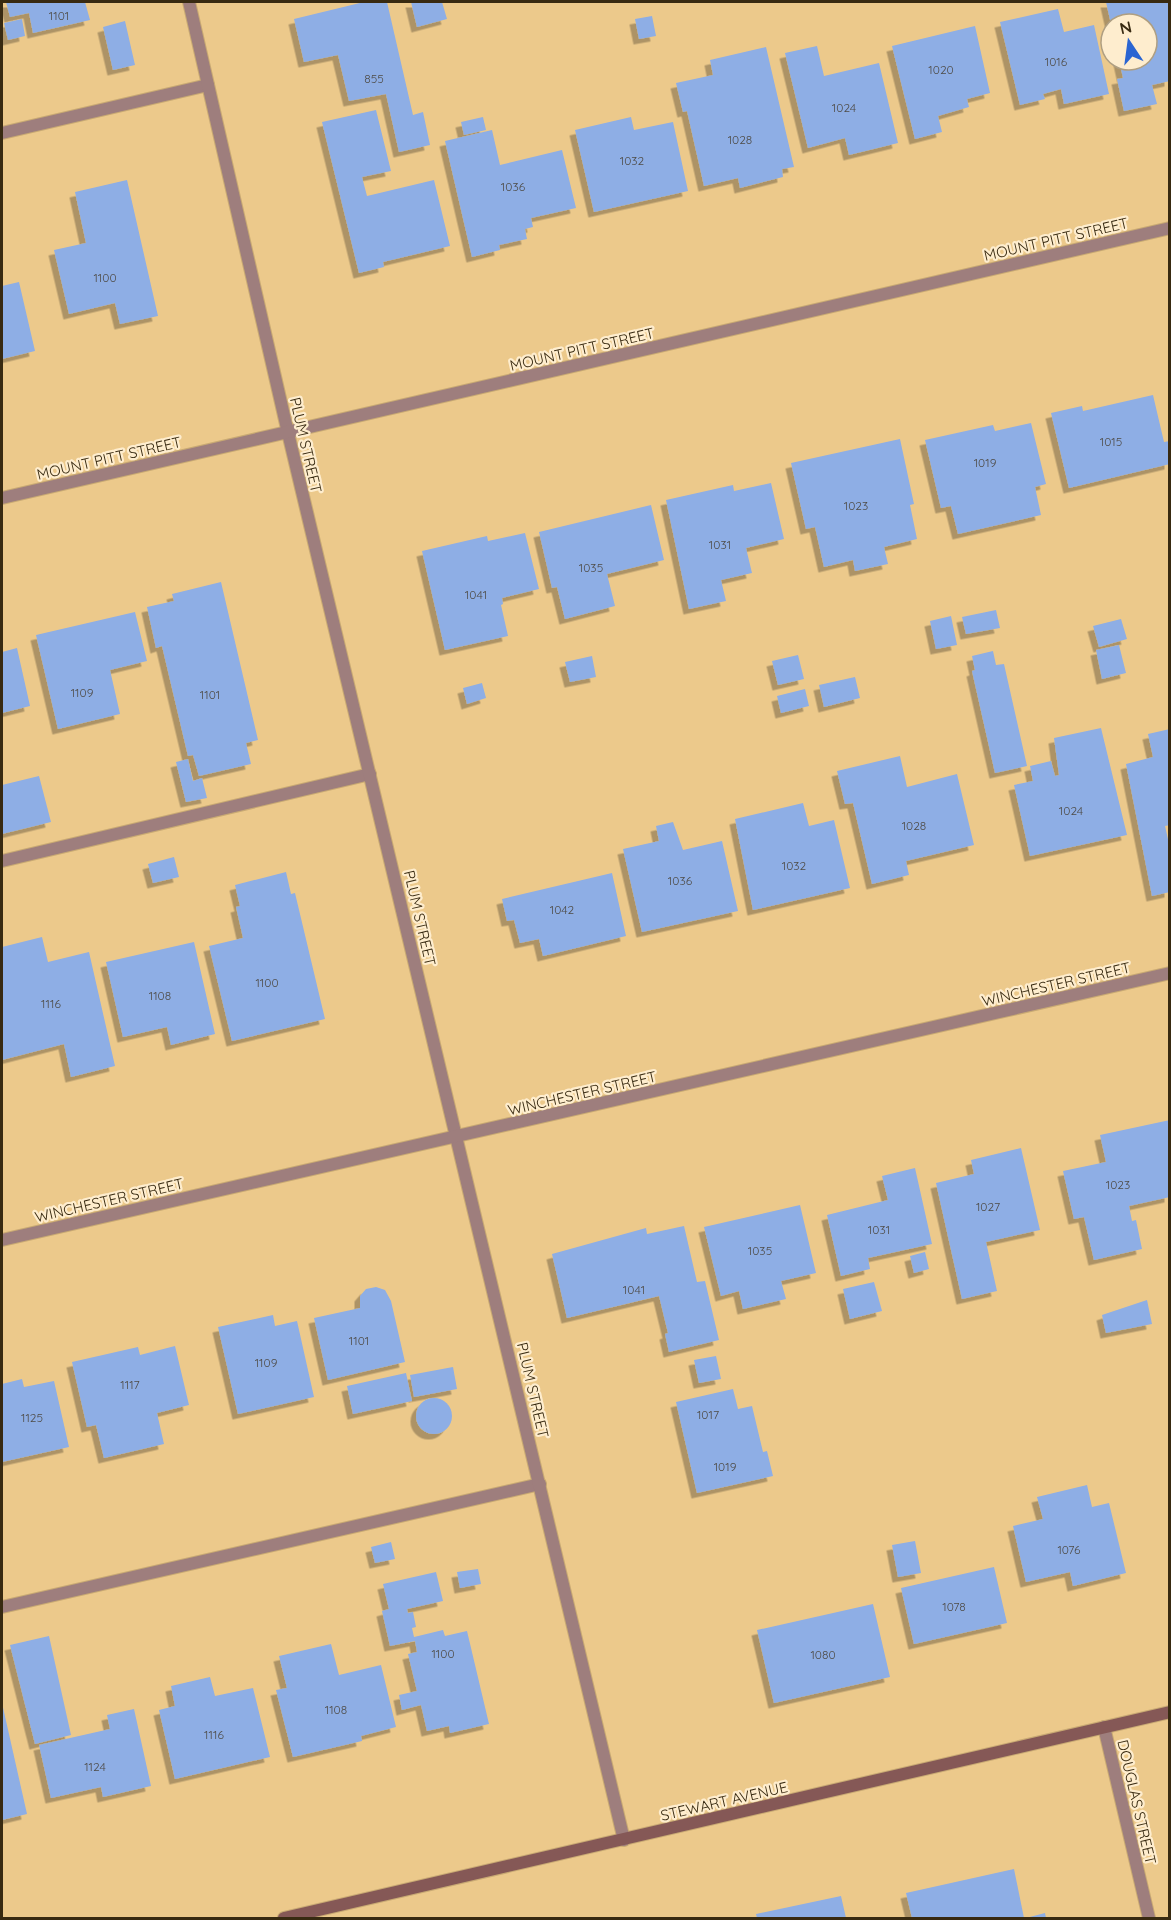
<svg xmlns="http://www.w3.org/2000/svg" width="1171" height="1920" viewBox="0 0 1171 1920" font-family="Quicksand,sans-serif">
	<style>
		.building { fill: #8eaee5; filter: url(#shadow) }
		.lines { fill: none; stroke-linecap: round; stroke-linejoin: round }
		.lane-casing { stroke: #c8a973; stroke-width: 14 }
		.street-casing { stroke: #c8a973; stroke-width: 14 }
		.secondary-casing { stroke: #c8a973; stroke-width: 14 }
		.lane { stroke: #9e7e7d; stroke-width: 12 }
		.street { stroke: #9e7e7d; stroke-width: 12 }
		.secondary { stroke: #855856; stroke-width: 12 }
		.labels { text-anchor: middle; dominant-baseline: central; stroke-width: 4.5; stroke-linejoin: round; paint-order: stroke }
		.number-label { font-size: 12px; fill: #4e4b46 }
		.street-label { font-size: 15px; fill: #382a11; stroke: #feedce }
	</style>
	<defs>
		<filter id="shadow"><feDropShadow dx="-5.5" dy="5.5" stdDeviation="0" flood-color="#0004"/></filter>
	</defs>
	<rect width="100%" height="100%" fill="#ecc98b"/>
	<g class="building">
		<polygon points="6,2 85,2 90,20 33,33 29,13 10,17"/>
		<polygon points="364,2 387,2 413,115 423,112 430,145 399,152 386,94 349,101 338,55 304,62 294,19"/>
		<polygon points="411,2 442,2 447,19 417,27"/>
		<polygon points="1106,2 1170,2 1170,81 1152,85 1157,104 1124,111 1117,79 1123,78 1119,60 1147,60 1147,24 1111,24"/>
		<polygon points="1058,9 1064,32 1094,25 1109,94 1064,104 1061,89 1043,94 1045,99 1020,105 1000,22"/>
		<polygon points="652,16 656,36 639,39 635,19"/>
		<polygon points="22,19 25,36 8,40 4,23"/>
		<polygon points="125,21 135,65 113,70 103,27"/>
		<polygon points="975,26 990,93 967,99 969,107 938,116 942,132 915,139 892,46"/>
		<polygon points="817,46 824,76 879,63 898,143 849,155 845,138 808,148 785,53"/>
		<polygon points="766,47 794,167 782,169 783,177 740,188 738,178 704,186 687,111 683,112 676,83 713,75 710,60"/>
		<polygon points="376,110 391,171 362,177 367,196 434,180 450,246 383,262 384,267 359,273 322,122"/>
		<polygon points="483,117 486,130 464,135 461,122"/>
		<polygon points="631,117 634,130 673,122 688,191 594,212 575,130"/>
		<polygon points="492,130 500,165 562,150 576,208 531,218 533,227 525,229 527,239 499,245 500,250 472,257 445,141"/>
		<polygon points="127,180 158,316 120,324 115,303 69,314 54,250 86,243 75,192"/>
		<polygon points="19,282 35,351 2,359 2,286"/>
		<polygon points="1153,395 1164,442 1170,441 1170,464 1069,488 1051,413 1082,406 1083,411"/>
		<polygon points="1031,423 1046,484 1035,487 1041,515 958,534 951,506 941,508 925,440 993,425 995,431"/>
		<polygon points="900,439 914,504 910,505 917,539 884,547 888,564 855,571 853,560 824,567 815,527 806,529 791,463"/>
		<polygon points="771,483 784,539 746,548 752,573 721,580 726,601 689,609 666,500 733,485 734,491"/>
		<polygon points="651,505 664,560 607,574 615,606 565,619 557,587 552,588 539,532"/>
		<polygon points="525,533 539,589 502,598 503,604 501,605 508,636 445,650 422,551 487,536 488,541"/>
		<polygon points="221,582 258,740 246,743 251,764 199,776 193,755 188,756 162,646 156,648 147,607 174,601 172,594"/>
		<polygon points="996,610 1000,628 966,634 962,617"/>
		<polygon points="135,612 147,661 110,670 120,714 58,729 36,635"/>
		<polygon points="951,616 957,645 936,649 930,621"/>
		<polygon points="1121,619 1127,639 1099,647 1093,626"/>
		<polygon points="1119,645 1126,673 1102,679 1096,650"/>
		<polygon points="17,648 30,706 2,713 2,652"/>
		<polygon points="993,651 996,665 1004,664 1027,766 995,773 972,671 975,670 972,656"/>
		<polygon points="798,655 804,679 778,685 772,661"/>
		<polygon points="592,656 596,677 570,682 565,662"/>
		<polygon points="855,677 860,698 824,707 819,685"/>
		<polygon points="482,683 486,698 467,704 463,688"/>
		<polygon points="805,689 809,706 781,713 777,696"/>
		<polygon points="1101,728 1127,835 1030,856 1014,785 1033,781 1030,766 1051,761 1055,776 1059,775 1054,738"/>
		<polygon points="1170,729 1170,825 1165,826 1170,848 1170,892 1152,896 1126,764 1153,757 1148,734"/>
		<polygon points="900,756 907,787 957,774 974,845 906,861 909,875 872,884 853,803 845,804 837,771"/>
		<polygon points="188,759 193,781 202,778 207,798 186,802 176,762"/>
		<polygon points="39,776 51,822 2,834 2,785"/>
		<polygon points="803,803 809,826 834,820 850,888 753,910 735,819"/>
		<polygon points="673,822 683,850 722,841 738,911 642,932 623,849 659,841 656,826"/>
		<polygon points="174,857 179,877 153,883 148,864"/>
		<polygon points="286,872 291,894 295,893 325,1019 232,1041 209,946 243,938 236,907 240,906 235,885"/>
		<polygon points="612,873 626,936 543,956 539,939 520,943 514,920 507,921 502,899"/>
		<polygon points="42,937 48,962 89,952 115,1066 71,1077 64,1044 2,1060 2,947"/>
		<polygon points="194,942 215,1034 171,1045 167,1027 123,1037 106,962"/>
		<polygon points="1170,1120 1170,1197 1129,1206 1132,1221 1136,1220 1142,1249 1094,1260 1084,1217 1074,1219 1063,1171 1106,1162 1100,1135"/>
		<polygon points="1021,1148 1040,1230 986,1242 997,1291 962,1299 936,1183 974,1174 971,1160"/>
		<polygon points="915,1168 932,1244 868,1258 870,1269 841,1276 827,1215 888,1200 882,1176"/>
		<polygon points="800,1205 816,1273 781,1281 786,1299 743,1309 739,1291 721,1296 704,1227"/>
		<polygon points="684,1226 697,1282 705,1281 719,1340 669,1352 665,1334 668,1333 659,1296 567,1318 552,1254 646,1228 647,1234"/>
		<polygon points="925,1252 929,1269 914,1273 910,1256"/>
		<polygon points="874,1282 882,1311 850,1319 843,1289"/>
		<polygon points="376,1287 385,1290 391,1301 405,1362 328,1380 314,1318 360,1308 360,1296 366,1289"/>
		<polygon points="1147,1300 1152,1324 1106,1333 1102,1315"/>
		<polygon points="273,1315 275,1326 297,1321 314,1397 238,1414 218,1327"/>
		<polygon points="175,1346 189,1405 157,1413 164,1444 104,1458 96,1425 87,1427 72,1362 138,1347 140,1355"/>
		<polygon points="716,1356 721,1379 699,1383 694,1360"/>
		<polygon points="453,1367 457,1389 414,1397 410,1375"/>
		<polygon points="406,1373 412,1401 353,1414 347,1386"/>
		<polygon points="22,1379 24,1387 54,1381 69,1447 2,1462 2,1384"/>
		<polygon points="733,1389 738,1409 752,1406 763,1452 767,1451 773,1476 697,1493 676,1402"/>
		<circle cx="434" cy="1416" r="18"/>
		<polygon points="1087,1485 1092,1507 1109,1503 1126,1573 1073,1586 1070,1572 1026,1582 1013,1526 1043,1519 1037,1497"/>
		<polygon points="915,1541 921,1573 898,1577 892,1545"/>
		<polygon points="391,1542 395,1559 375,1563 371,1547"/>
		<polygon points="994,1567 1007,1623 914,1644 901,1588"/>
		<polygon points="478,1569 481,1584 460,1588 457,1572"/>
		<polygon points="436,1572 443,1601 407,1609 408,1613 413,1612 416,1627 412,1628 414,1637 443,1630 445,1636 467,1631 489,1724 450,1733 449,1726 427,1731 421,1705 402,1710 399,1695 417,1691 408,1654 417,1652 415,1641 390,1646 382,1611 389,1609 383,1584"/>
		<polygon points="873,1604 890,1677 774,1703 757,1630"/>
		<polygon points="49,1636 71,1735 35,1744 10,1645"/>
		<polygon points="331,1644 339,1675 381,1665 396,1727 361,1736 362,1741 293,1757 276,1690 287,1688 279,1656"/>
		<polygon points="210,1677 215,1696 253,1688 270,1757 175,1779 159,1710 175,1706 171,1686"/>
		<polygon points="2,1703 27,1814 2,1820"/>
		<polygon points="134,1709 151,1786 103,1797 101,1787 51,1798 39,1745 110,1729 107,1715"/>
		<polygon points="1014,1869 1024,1918 912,1918 906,1893"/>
		<polygon points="841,1896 846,1918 757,1918 756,1914"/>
		<polygon points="1045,1913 1046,1918 1026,1918"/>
	</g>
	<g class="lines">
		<g class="lane-casing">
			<g id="lane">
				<polyline points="2,133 208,85"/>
				<polyline points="2,861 370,774"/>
				<polyline points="2,1607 540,1484"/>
			</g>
		</g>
		<g class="street-casing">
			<g id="street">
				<polyline points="189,2 288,433 624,1840"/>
				<polyline points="2,498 1170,228"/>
				<polyline points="2,1240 1170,973"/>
				<polyline points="1104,1727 1149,1918"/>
			</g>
		</g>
		<g class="secondary-casing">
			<polyline id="secondary" points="284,1918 1170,1712"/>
		</g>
		<use href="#lane" class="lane"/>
		<use href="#street" class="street"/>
		<use href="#secondary" class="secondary"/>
	</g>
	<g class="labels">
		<g class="number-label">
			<text x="59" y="15">1101</text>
			<text x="1056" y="61">1016</text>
			<text x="941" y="69">1020</text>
			<text x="374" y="78">855</text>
			<text x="844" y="107">1024</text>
			<text x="740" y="139">1028</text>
			<text x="632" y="160">1032</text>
			<text x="513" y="186">1036</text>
			<text x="105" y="277">1100</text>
			<text x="1111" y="441">1015</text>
			<text x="985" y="462">1019</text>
			<text x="856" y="505">1023</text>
			<text x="720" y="544">1031</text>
			<text x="591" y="567">1035</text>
			<text x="476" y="594">1041</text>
			<text x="82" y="692">1109</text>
			<text x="210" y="694">1101</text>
			<text x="1071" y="810">1024</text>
			<text x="914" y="825">1028</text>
			<text x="794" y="865">1032</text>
			<text x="680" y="880">1036</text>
			<text x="562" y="909">1042</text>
			<text x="267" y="982">1100</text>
			<text x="160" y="995">1108</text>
			<text x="51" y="1003">1116</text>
			<text x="1118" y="1184">1023</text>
			<text x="988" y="1206">1027</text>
			<text x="879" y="1229">1031</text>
			<text x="760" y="1250">1035</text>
			<text x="634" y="1289">1041</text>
			<text x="359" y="1340">1101</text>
			<text x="266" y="1362">1109</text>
			<text x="130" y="1384">1117</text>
			<text x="708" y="1414">1017</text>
			<text x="32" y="1417">1125</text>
			<text x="725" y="1466">1019</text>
			<text x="1069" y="1549">1076</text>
			<text x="954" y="1606">1078</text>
			<text x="443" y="1653">1100</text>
			<text x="823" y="1654">1080</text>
			<text x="336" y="1709">1108</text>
			<text x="214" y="1734">1116</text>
			<text x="95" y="1766">1124</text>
		</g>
		<g class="street-label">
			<text transform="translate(1056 239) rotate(-13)">MOUNT PITT STREET</text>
			<text transform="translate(582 349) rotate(-13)">MOUNT PITT STREET</text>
			<text transform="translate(306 445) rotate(77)">PLUM STREET</text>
			<text transform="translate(109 458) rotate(-13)">MOUNT PITT STREET</text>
			<text transform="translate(420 918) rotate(77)">PLUM STREET</text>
			<text transform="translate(1056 984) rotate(-13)">WINCHESTER STREET</text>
			<text transform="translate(582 1093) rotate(-13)">WINCHESTER STREET</text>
			<text transform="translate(109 1200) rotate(-13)">WINCHESTER STREET</text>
			<text transform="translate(533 1390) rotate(77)">PLUM STREET</text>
			<text transform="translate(724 1801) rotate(-13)">STEWART AVENUE</text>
			<text transform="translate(1137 1802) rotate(77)">DOUGLAS STREET</text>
		</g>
	</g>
	<rect width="1171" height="1920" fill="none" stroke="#382a11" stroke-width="6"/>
	<g transform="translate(1129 42) rotate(347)"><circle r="28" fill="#feedce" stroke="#af9f82" stroke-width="1.5"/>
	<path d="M0-4.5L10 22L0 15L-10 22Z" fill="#2a65d2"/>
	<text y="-9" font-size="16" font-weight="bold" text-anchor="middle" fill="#382a11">N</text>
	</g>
</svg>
